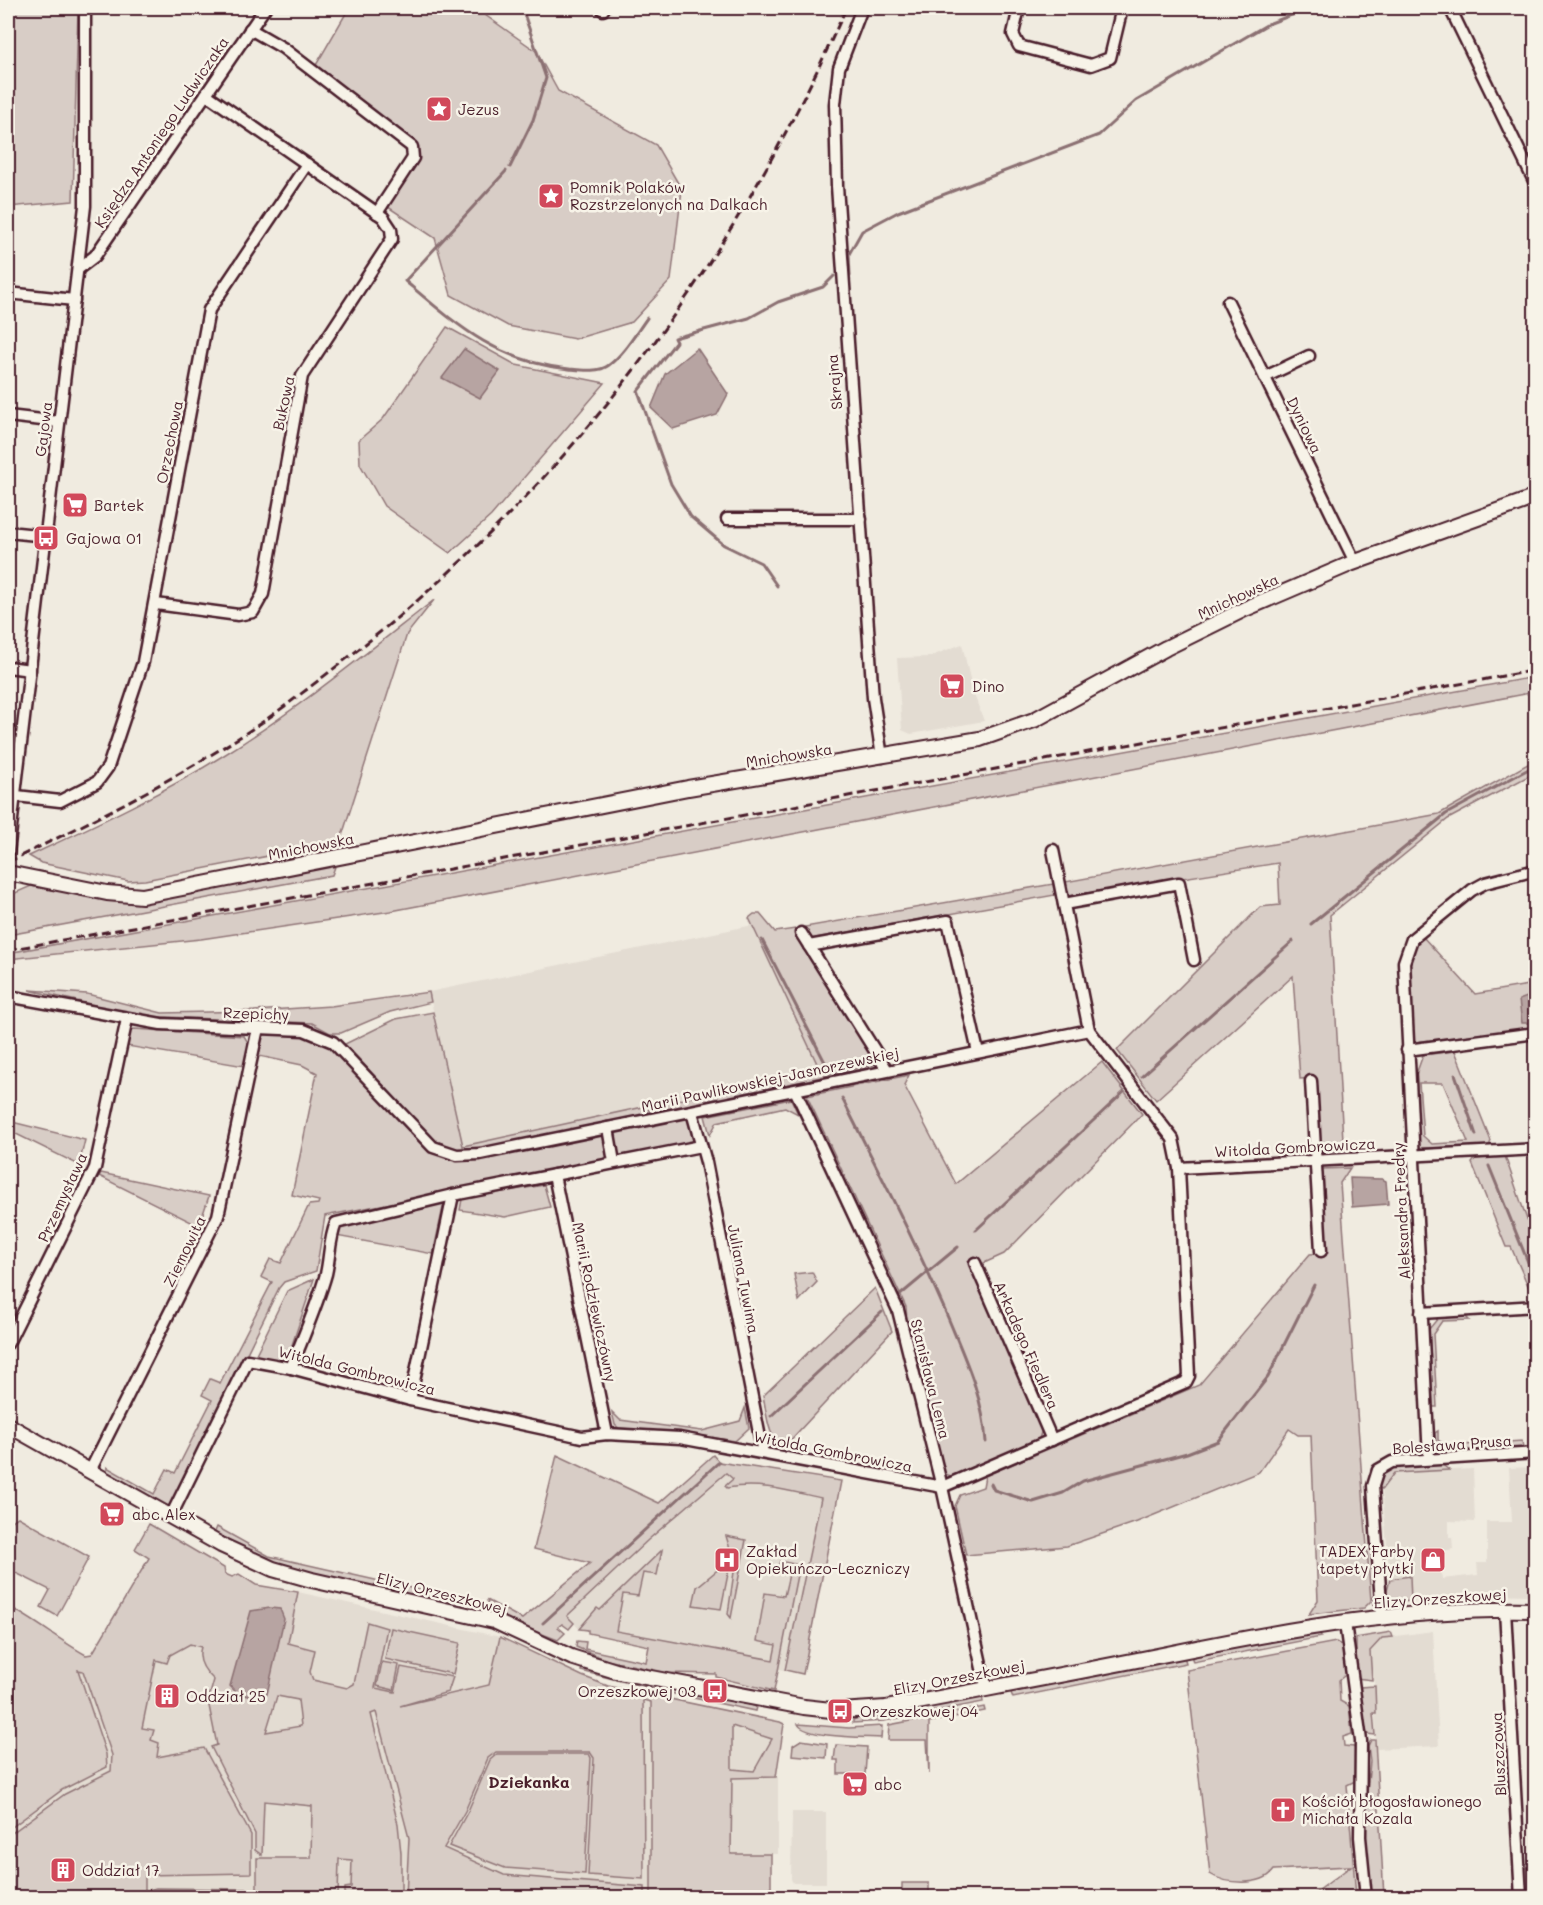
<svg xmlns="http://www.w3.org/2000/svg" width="1543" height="1905" viewBox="0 0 1543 1905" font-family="Mali,sans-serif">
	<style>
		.built { fill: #e3dcd2 }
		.green { fill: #d8cdc6; stroke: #917678; stroke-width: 1.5; fill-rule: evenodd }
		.water { fill: #b7a4a2; stroke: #8b6f72; stroke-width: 1.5 }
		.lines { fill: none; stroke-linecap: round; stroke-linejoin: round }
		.stream { stroke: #8b6f72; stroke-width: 3 }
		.street-casing { stroke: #4a1f2b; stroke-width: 15 }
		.secondary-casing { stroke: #4a1f2b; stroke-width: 18 }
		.street { stroke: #f7f3e8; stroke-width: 10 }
		.secondary { stroke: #f7f3e8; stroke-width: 14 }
		.rail { stroke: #4a1f2b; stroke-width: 3; stroke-dasharray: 9 4.5; stroke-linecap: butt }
		.labels { text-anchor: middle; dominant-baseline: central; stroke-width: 5; stroke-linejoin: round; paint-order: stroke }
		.poi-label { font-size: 15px; fill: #4a1f2b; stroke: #f7f3e8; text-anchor: start }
		.street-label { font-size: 15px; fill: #4a1f2b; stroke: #f7f3e8 }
		.neighbourhood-label { font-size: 16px; font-weight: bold; fill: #4a1f2b; stroke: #f7f3e8 }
	</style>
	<rect width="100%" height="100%" fill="#f0ebe0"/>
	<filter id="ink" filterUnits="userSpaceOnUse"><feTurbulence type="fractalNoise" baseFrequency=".0167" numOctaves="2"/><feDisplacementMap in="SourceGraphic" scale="12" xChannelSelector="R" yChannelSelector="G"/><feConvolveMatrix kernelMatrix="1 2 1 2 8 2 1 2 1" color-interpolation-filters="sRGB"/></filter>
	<g filter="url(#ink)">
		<g class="built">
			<polygon points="962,644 973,692 984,721 911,734 902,730 897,658 929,657"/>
			<polygon points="753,925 820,1071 463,1146 429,992"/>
			<polygon points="738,1464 841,1481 803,1674 579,1629 574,1623 567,1616 652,1537"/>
			<polygon points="1535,1467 1535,1595 1484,1594 1411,1601 1409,1577 1390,1579 1382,1489 1394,1473 1473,1469 1475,1522 1449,1521 1449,1537 1452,1537 1453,1549 1438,1552 1442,1579 1478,1575 1477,1563 1487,1563 1487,1522 1512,1522 1509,1468"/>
			<polygon points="166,1566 224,1568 225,1574 232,1577 239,1574 256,1585 298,1592 500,1637 489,1684 535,1680 732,1715 732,1726 772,1739 755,1771 732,1769 732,1777 778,1777 778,1854 731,1854 730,1897 8,1897 8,1653 140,1685"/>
			<polygon points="1433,1631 1439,1746 1376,1749 1374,1680 1372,1680 1370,1652 1382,1638"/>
			<polygon points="792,1812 826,1812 826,1883 793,1883 791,1879"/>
		</g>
		<g class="green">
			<polygon points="8,8 78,8 73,201 8,207"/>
			<polygon points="349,8 475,8 536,51 558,91 656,145 682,190 671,280 632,322 575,339 508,326 451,295 435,238 382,203 414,154 312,72"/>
			<polygon points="447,327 516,365 605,383 491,516 450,553 384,506 360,464 359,440 383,419"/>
			<path d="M434 600 407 634 340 842 145 880 128 881 41 863 29 856C95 825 162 794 224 755 298 709 365 654 434 600Z"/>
			<polygon points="1535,677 1535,692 391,911 201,939 8,959 8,953"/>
			<polygon points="1535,760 1535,777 1534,773 1448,819 1330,915 1343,1140 1351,1150 1319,1152 1315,1078 1300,1079 1293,976 1156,1100 1117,1050 1260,907 1280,905 1278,863 1068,896 1065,882 1439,814"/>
			<polygon points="336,864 332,875 8,935 10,901 15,893 31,886 110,900 146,901"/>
			<polygon points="1053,884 1055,895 810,939 805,927"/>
			<polygon points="754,914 760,914 775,932 795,929 795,934 878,1064 661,1113 659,1104 820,1070 749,918"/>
			<path d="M1423 937 1475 994 1535 984V1028L1414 1042 1411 1037C1410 1013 1401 950 1423 937Z"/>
			<polygon points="29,990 87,994 162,1013 254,1011 331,1006 429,992 431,1002 390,1012 341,1033 330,1033 312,1023 142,1016"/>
			<polygon points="433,1012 463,1146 648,1106 650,1115 482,1150 459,1151 434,1140 345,1044 396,1019"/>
			<polygon points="134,1029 244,1036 249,1044 244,1066 127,1046 130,1032"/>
			<polygon points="267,1034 305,1035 329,1046 432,1153 457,1160 482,1159 603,1133 607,1157 602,1162 325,1216 316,1271 284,1282 279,1288 172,1505 165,1507 107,1476 107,1467 154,1494 167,1469 175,1473 212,1400 202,1395 210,1379 220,1383 272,1282 261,1277 270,1259 281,1263 309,1205 318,1204 319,1201 292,1195 317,1073 302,1065 259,1056 262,1037"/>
			<path d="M1455 1051 1491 1141 1489 1146 1421 1148 1418 1145 1413 1083 1423 1055ZM1419 1083H1443L1468 1142 1432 1144 1423 1136Z"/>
			<polygon points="1102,1062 1142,1114 1004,1254 982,1264 979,1259 970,1265 1042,1429 1039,1439 954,1477 945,1474 907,1321 906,1307 807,1096 909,1075 904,1085 956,1184"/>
			<polygon points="791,1099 798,1114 785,1107 717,1122 710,1135 705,1116"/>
			<polygon points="687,1116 693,1140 691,1144 622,1158 617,1153 613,1131"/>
			<polygon points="8,1121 85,1140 79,1165 8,1130"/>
			<polygon points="1505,1156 1535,1243 1535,1297 1533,1297 1511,1247 1506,1247 1472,1163 1475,1159"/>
			<polygon points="1350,1168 1340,1183 1371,1601 1364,1608 1309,1614 1318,1600 1311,1435 1298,1435 1289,1429 1259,1472 1137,1522 1067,1546 966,1555 955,1506 960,1495 983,1487 985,1476 1199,1385 1310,1254 1327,1253 1322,1169"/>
			<polygon points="101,1173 209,1196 199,1226 99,1176"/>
			<polygon points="544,1185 550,1207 505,1217 460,1210 462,1199"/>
			<polygon points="444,1203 433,1254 336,1236 339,1224"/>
			<polygon points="812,1272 817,1282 799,1301 794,1274"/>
			<polygon points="314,1279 287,1360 280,1364 254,1358 287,1291"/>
			<path d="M875 1288 892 1331 784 1447C767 1439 767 1413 763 1396Z"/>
			<polygon points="1465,1316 1469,1320 1442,1321 1433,1334 1437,1407 1433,1407 1429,1329 1439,1317"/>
			<polygon points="745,1408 749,1428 735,1441 692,1434 619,1428 615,1425 612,1412 620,1420 702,1431 740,1421"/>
			<polygon points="1438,1431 1438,1440 1447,1446 1522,1441 1523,1448 1445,1451 1436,1446 1435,1433"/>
			<path d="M557 1455 659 1503 713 1455 719 1462 841 1481 803 1674 785 1670 821 1498C789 1491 760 1482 727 1488L725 1486 733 1479 726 1473 648 1540 567 1616 574 1623 569 1629 562 1624 558 1627 565 1633 558 1640 490 1614 487 1600 522 1619 590 1563 534 1549Z"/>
			<polygon points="1440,1463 1449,1470 1394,1473 1382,1489 1378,1487 1382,1473 1394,1467"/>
			<polygon points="18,1517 89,1557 57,1616 41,1607 50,1590 8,1569 8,1524"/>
			<path d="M149 1524 224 1568 225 1574 232 1577 239 1574 256 1585 298 1592 288 1643 315 1650 310 1672 313 1680 347 1688 354 1684 367 1622 387 1628 375 1688 395 1692 401 1667 453 1677 448 1692 400 1706 489 1685 500 1637 582 1676 608 1686 780 1722 784 1724 776 1777 732 1778 731 1854H771V1894L782 1895V1897H651V1702L643 1700 644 1879 588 1875 594 1758 590 1752H496L488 1758 465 1811 444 1848 504 1875 645 1887V1897H406L409 1838 376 1712 371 1714 398 1824 401 1853V1897H345V1888L351 1887 352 1860 339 1859 338 1897H257V1858H311L312 1806 264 1801 262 1855 255 1850V1834L211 1747 217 1745 208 1701 214 1680C204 1671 197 1660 201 1647L190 1644 170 1655 167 1663 156 1660 142 1728 154 1730 151 1740 159 1743 157 1757 204 1748 251 1835V1873L145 1875V1891L156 1888 251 1889V1897H8V1836L65 1794 111 1771 112 1755 83 1671 78 1670 106 1754 107 1767 62 1790 8 1830V1606C35 1620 59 1640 86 1655L92 1654 149 1558 135 1549ZM277 1696 298 1700 301 1726 266 1732ZM732 1726 772 1739 754 1771 732 1769Z"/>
			<polygon points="217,1527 269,1556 464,1600 461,1609 263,1560 214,1534"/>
			<polygon points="726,1536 746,1540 731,1618 728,1614 735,1565"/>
			<polygon points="662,1550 657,1575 643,1573 638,1596 623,1594 616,1631 773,1660 776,1645 757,1641 765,1593 784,1596 790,1570 778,1567 780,1561 799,1565 774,1691 716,1677 716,1674 669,1673 607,1660 576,1647 577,1641 586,1642 585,1649 646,1662 649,1646 588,1633 588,1630 579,1629 597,1608 600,1610"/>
			<polygon points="721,1567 729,1569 721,1609 693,1605 697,1587"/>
			<polygon points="1410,1576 1411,1601 1391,1603 1386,1593 1390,1579"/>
			<polygon points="391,1628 460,1643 453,1674 385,1659"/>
			<polygon points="1320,1632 1321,1637 1193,1662 1191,1655"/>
			<polygon points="1391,1632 1393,1637 1382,1638 1370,1651 1372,1680 1356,1678 1356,1638"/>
			<path d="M1336 1642 1346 1648 1348 1673 1339 1680 1340 1701 1349 1706 1352 1734 1343 1737 1344 1746 1354 1747 1357 1752V1780L1347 1785 1356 1897H1310L1351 1866 1274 1870C1262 1887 1225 1884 1210 1874L1187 1670Z"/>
			<polygon points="1184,1656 1186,1663 1013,1698 1010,1690"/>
			<polygon points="382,1662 399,1665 394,1690 377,1686"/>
			<polygon points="582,1668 643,1682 645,1687 581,1671"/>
			<polygon points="653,1685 751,1705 756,1707 755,1711 651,1689"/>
			<polygon points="1375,1686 1376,1713 1373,1713 1375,1735 1367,1734 1358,1690 1359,1687"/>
			<polygon points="982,1696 983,1702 884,1721 853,1723 853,1720 864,1716"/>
			<polygon points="984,1707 985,1711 929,1722 929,1774 927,1740 888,1740 889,1725"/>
			<path d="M798 1724 849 1728 882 1726 881 1738C864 1737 805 1738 798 1724Z"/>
			<polygon points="801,1740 827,1744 826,1758 792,1755 793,1745"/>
			<polygon points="1371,1740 1375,1740 1384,1897 1369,1897 1364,1826 1370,1761 1368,1746"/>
			<polygon points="836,1745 867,1747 865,1774 838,1774 838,1760 834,1760"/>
			<polygon points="497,1754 589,1754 591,1758 585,1874 505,1868 449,1846 468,1811 490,1760"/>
			<rect x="902" y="1883" width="27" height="14"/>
		</g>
		<g class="water">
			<polygon points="697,348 728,394 717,415 673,429 651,408 665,374"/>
			<polygon points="464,349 500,371 480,398 442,378"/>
			<polygon points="1535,994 1535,1023 1522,1023 1519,1000"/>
			<polygon points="1350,1178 1382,1179 1386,1181 1388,1204 1352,1207"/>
			<polygon points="270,1608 280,1609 284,1619 267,1694 260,1699 237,1693 230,1686 251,1611"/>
		</g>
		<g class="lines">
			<g class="stream">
				<polyline points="510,167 533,120 546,78 522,8"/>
				<path d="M506 171 405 281C457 325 497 362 569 369 580 370 599 373 609 365 624 354 636 333 647 318"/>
				<polyline points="850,276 849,254 862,231 898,212 1099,135 1136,101 1268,24 1310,8"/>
				<polyline points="777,586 761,563 724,545 691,517 671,484 638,391 676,342 674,338 749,318 778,302 823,287 834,276"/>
				<polyline points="1311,924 1446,814 1536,765"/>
				<polyline points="762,940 830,1072"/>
				<polyline points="1455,1074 1476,1135"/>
				<polyline points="1142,1076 1293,941"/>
				<path d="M842 1098C879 1172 917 1245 949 1320 966 1361 983 1397 986 1442"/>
				<polyline points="1489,1166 1536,1282"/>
				<polyline points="976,1230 1124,1092"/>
				<polyline points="899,1296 958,1247"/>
				<polyline points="771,1416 882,1312"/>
				<polyline points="991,1484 994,1490 1033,1502 1063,1493 1083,1481 1187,1453 1218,1441 1268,1377 1314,1285"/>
				<polyline points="543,1623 719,1462"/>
			</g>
			<g class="street-casing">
				<g id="street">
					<polyline points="862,8 839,68 835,104 837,186 873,698 882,757"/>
					<polyline points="1019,8 1013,34 1019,46 1091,65 1110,58 1122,8"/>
					<polyline points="1450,8 1536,185"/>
					<polyline points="603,10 604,8"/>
					<polyline points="250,29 283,48 412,147 413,158 377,213"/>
					<polyline points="78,269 95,256 265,8"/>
					<polyline points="8,293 74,300"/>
					<polyline points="1228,302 1355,562"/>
					<polyline points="1265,377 1309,356"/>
					<polyline points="8,416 59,422"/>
					<polyline points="727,519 861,519"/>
					<polyline points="8,532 46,536"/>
					<polyline points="156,604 238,615 253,612 263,594 302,376 392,239 391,229 383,217 206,94"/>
					<polyline points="8,667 30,670"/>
					<polyline points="8,795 60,801 97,782 108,767 143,662 209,310 307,164"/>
					<polyline points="8,853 85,206 85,8"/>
					<polyline points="1064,904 1179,883 1194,960"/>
					<polyline points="801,933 887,1070"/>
					<polyline points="809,946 948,921 978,1052"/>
					<polyline points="8,996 161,1024 304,1030 333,1042 433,1147 457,1155 480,1154 1089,1030"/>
					<polyline points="1407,1050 1536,1033"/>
					<polyline points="1311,1081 1321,1251"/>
					<polyline points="796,1092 898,1310 942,1487 985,1682 990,1688"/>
					<polyline points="692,1112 706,1162 763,1453"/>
					<polyline points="608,1128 614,1162"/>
					<polyline points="1179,1168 1536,1149"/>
					<polyline points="554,1175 607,1434"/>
					<polyline points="975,1263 1052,1440"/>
					<polyline points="1421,1313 1536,1306"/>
					<polyline points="8,1343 95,1168 127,1019"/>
					<path d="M291 1368C303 1337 317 1306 326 1274 330 1257 329 1240 336 1223L453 1195 701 1146"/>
					<polyline points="410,1400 453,1195"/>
					<polyline points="1429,1458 1404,962 1412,939 1472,890 1485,883 1536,870"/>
					<polyline points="90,1471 218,1216 258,1028"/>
					<polyline points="171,1516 248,1360 291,1368 410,1400 582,1437 607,1434 680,1438 942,1487 1186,1382 1189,1376 1179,1168 1173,1139 1089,1030 1053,850"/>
					<polyline points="1505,1610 1521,1898"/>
					<polyline points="1382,1618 1373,1486 1378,1470 1392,1462 1536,1453"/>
					<polyline points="1345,1623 1361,1741 1360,1837 1366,1898"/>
				</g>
			</g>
			<g class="secondary-casing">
				<g id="secondary">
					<polyline points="8,873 107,893 142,896 688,788 980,739 1034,720 1166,648 1245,609 1350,564 1536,497"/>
					<path d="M8 1425 221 1545 273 1569 312 1580 494 1621 571 1657 619 1672 804 1707 840 1711 886 1708C980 1690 1074 1673 1167 1654 1288 1629 1411 1607 1536 1610"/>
				</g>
			</g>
			<use href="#street" class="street"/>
			<use href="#secondary" class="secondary"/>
			<g class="rail">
				<path d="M8 862C89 823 170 782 246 733 282 710 316 682 350 656 572 483 733 264 846 8"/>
				<polyline points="8,950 1536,670"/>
			</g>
		</g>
	</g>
	<defs>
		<g id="sight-square" transform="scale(1.35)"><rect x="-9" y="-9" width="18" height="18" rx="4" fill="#d1495b" stroke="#f7f3e8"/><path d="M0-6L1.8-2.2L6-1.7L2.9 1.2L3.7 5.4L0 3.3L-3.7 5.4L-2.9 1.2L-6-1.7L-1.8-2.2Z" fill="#fff"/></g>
		<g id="supermarket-square" transform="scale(1.35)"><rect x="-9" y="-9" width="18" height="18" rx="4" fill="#d1495b" stroke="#f7f3e8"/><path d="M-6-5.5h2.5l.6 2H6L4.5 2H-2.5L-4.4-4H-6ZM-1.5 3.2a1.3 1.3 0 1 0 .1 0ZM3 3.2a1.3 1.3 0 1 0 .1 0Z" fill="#fff"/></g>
		<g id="bus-square" transform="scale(1.35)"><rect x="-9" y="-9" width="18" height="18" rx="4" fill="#d1495b" stroke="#f7f3e8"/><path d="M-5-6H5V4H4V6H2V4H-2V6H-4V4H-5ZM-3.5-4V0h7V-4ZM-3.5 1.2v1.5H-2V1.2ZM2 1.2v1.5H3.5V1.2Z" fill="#fff"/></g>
		<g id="hospital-square" transform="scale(1.35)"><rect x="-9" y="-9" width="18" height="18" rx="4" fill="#d1495b" stroke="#f7f3e8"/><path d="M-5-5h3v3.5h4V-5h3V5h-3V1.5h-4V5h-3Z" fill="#fff"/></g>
		<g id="shop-square" transform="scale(1.35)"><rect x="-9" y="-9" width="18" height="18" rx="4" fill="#d1495b" stroke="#f7f3e8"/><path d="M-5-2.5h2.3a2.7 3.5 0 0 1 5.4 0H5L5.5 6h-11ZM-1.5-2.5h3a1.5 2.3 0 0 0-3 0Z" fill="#fff"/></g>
		<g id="building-square" transform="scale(1.35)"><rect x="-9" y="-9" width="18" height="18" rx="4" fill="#d1495b" stroke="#f7f3e8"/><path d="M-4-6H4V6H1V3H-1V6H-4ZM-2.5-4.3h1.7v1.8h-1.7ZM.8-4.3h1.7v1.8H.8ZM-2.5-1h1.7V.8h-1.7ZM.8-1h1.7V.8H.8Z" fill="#fff"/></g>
		<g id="church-square" transform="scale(1.35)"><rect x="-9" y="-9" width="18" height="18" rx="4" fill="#d1495b" stroke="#f7f3e8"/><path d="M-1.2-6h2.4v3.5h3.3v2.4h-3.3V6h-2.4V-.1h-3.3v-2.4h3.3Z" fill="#fff"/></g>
	</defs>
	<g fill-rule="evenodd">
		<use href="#sight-square" x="439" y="109"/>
		<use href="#sight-square" x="551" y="196"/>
		<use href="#supermarket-square" x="75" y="505"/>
		<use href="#bus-square" x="46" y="538"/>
		<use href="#supermarket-square" x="952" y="686"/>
		<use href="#supermarket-square" x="112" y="1514"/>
		<use href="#hospital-square" x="727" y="1560"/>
		<use href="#shop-square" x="1433" y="1560"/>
		<use href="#bus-square" x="715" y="1691"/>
		<use href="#building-square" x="167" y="1696"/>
		<use href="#bus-square" x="840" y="1711"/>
		<use href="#supermarket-square" x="855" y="1784"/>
		<use href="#church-square" x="1283" y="1810"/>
		<use href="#building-square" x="63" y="1870"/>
	</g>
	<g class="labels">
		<g class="poi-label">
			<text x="458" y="109">Jezus</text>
			<text x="570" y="187">Pomnik Polaków<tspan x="570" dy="17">Rozstrzelonych na Dalkach</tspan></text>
			<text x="94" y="505">Bartek</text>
			<text x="66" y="538">Gajowa 01</text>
			<text x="972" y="686">Dino</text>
			<text x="132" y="1514">abc Alex</text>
			<text x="746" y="1551">Zakład<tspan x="746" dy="17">Opiekuńczo-Leczniczy</tspan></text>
			<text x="1414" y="1551" text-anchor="end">TADEX Farby<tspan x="1414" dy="17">tapety płytki</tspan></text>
			<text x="696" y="1691" text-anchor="end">Orzeszkowej 03</text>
			<text x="186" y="1696">Oddział 25</text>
			<text x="860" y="1711">Orzeszkowej 04</text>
			<text x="874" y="1784">abc</text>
			<text x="1302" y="1801">Kościół błogosławionego<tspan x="1302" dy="17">Michała Kozala</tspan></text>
			<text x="82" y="1870">Oddział 17</text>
		</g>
		<g class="street-label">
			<text transform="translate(161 132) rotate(-56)">Księdza Antoniego Ludwiczaka</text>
			<text transform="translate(834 382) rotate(-95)">Skrajna</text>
			<text transform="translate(283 403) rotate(-78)">Bukowa</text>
			<text transform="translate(1305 425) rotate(64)">Dyniowa</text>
			<text transform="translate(43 429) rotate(-83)">Gajowa</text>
			<text transform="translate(169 442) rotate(-79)">Orzechowa</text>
			<text transform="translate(1238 596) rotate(-25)">Mnichowska</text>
			<text transform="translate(789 755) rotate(-9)">Mnichowska</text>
			<text transform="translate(311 846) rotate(-11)">Mnichowska</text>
			<text transform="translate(256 1013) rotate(2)">Rzepichy</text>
			<text transform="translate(770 1079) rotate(-12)">Marii Pawlikowskiej-Jasnorzewskiej</text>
			<text transform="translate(1295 1147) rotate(-3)">Witolda Gombrowicza</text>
			<text transform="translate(62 1197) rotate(-65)">Przemysława</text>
			<text transform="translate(1401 1211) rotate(-93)">Aleksandra Fredry</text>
			<text transform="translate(184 1251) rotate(-64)">Ziemowita</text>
			<text transform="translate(744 1279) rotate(79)">Juliana Tuwima</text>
			<text transform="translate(595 1302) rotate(78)">Marii Rodziewiczówny</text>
			<text transform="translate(1027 1345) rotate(66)">Arkadego Fiedlera</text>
			<text transform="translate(357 1370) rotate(14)">Witolda Gombrowicza</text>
			<text transform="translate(931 1379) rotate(76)">Stanisława Lema</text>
			<text transform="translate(1452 1444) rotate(-4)">Bolesława Prusa</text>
			<text transform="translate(833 1451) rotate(11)">Witolda Gombrowicza</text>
			<text transform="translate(442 1593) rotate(14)">Elizy Orzeszkowej</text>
			<text transform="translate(1440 1598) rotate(-4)">Elizy Orzeszkowej</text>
			<text transform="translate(959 1677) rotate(-11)">Elizy Orzeszkowej</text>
			<text transform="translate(1498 1754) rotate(-93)">Bluszczowa</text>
		</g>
		<g class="neighbourhood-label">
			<text x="529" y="1781">Dziekanka</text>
		</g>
	</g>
	<rect width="1543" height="1905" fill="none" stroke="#f7f3e8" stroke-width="30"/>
	<rect x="15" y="15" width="1513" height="1875" fill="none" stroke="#4a1f2b" stroke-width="2" filter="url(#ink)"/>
</svg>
